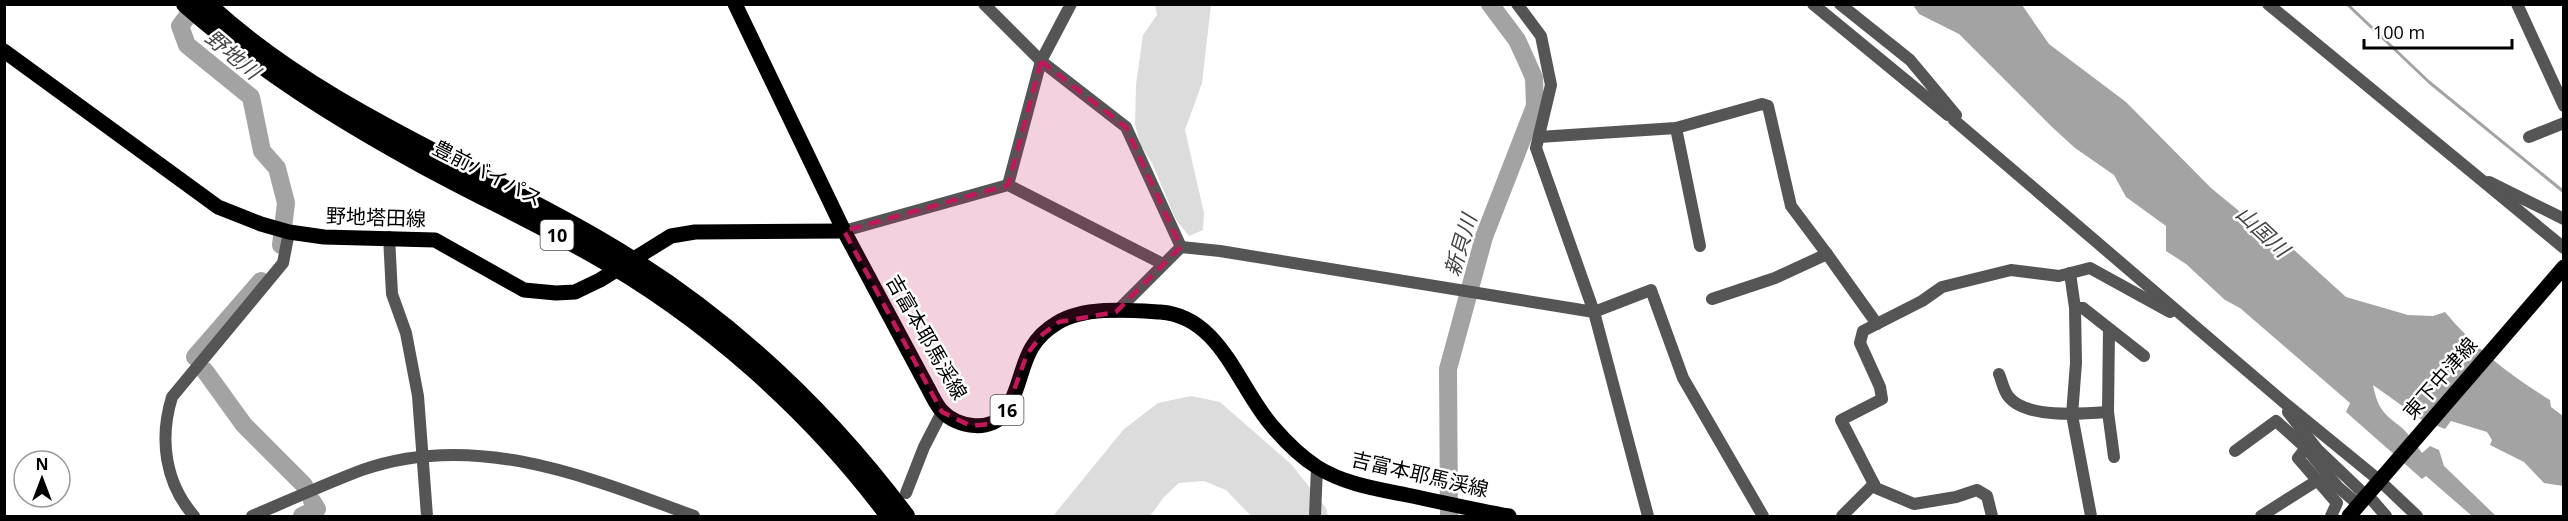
<svg xmlns="http://www.w3.org/2000/svg" width="2568" height="521" viewBox="0 0 2568 521" font-family="'Open Sans','Noto Sans JP',sans-serif">
	<style>
		.green { fill: #dcdcdc }
		.water { fill: #a3a3a3 }
		.lines { fill: none; stroke-linecap: round; stroke-linejoin: round }
		.stream { stroke: #a3a3a3; stroke-width: 3 }
		.river { stroke: #a3a3a3; stroke-width: 18 }
		.minor { stroke: #555; stroke-width: 12 }
		.major { stroke: #000; stroke-width: 15 }
		.highway { stroke: #000; stroke-width: 18 }
		.marked { fill: #c2185b; fill-opacity: 0.2; stroke: #c2185b; stroke-width: 4.5; stroke-dasharray: 12 8; stroke-linejoin: round }
		.labels { text-anchor: middle; dominant-baseline: central; stroke-width: 5; stroke-linejoin: round; paint-order: stroke }
		.shield { fill: #fff; stroke: #4c4c4c; stroke-width: 1.5 }
		.shield-label { font-size: 18px; font-weight: bold; fill: #000 }
		.street-label { font-size: 20px; fill: #000; stroke: #fff }
		.water-label { font-size: 21px; font-style: italic; fill: #444; stroke: #fff }
	</style>
	<rect width="100%" height="100%" fill="#fff"/>
	<g class="green">
		<polygon points="1155,5 1211,5 1202,83 1185,130 1204,213 1203,230 1189,236 1176,220 1152,163 1140,144 1135,124 1136,85 1143,35 1157,15"/>
		<polygon points="1191,396 1220,402 1291,464 1326,508 1328,516 1251,516 1226,490 1204,481 1179,483 1164,497 1150,516 1053,516 1124,429 1158,403"/>
	</g>
	<path class="water" d="M1913 5H2022L2049 44 2126 102 2211 188 2250 220 2293 249 2346 297 2408 315 2433 316 2445 312C2475 348 2509 375 2550 400L2551 407 2563 416V486L2544 483 2524 462 2490 445 2492 440 2487 432 2451 421 2445 429 2422 420 2373 385C2378 409 2383 413 2401 427 2409 434 2416 445 2422 453L2430 446 2439 450 2444 466 2496 516H2472L2426 476 2422 479 2346 412 2350 403 2240 308 2225 300 2186 264 2166 251V226L2126 197 2114 175 2075 148 2052 127 1959 34 1919 14Z"/>
	<g class="lines">
		<polyline class="stream" points="2347,4 2429,82 2564,192"/>
		<g class="river">
			<polyline points="197,4 180,26 187,45 251,97 262,151 277,168 286,203 281,245"/>
			<polyline points="195,357 261,281"/>
			<polyline points="205,371 244,425 304,485"/>
			<polyline points="302,516 317,509 312,501"/>
			<polyline points="1449,516 1448,369 1484,237 1535,106 1534,78 1527,62 1517,40 1490,4"/>
		</g>
		<g class="minor">
			<polyline points="984,4 1041,61 1126,127 1181,247"/>
			<polyline points="1517,4 1541,36 1551,85 1536,148 1594,312 1648,516"/>
			<polyline points="1813,4 1948,115"/>
			<polyline points="1840,4 1910,60 1956,115 1954,120 2287,405 2380,481 2417,516"/>
			<polyline points="2268,4 2564,248"/>
			<polyline points="2517,4 2564,106"/>
			<polyline points="1676,128 1700,246"/>
			<polyline points="1539,137 1676,128 1762,104 1768,106 1791,206 1827,254"/>
			<polyline points="2529,137 2564,123"/>
			<polyline points="2489,182 2564,219"/>
			<polyline points="1008,185 1041,61 1071,4"/>
			<polyline points="844,231 1008,185 1163,264"/>
			<polyline points="389,237 392,294 406,333 418,396 427,516"/>
			<polyline points="2070,273 2075,308 2076,363 2072,415 2091,516"/>
			<polyline points="1712,299 1775,278 1827,254 1877,324"/>
			<polyline points="2075,308 2083,308 2144,356"/>
			<polyline points="1116,312 1181,247 1220,251 1594,312 1651,290 1683,378 1763,516"/>
			<path d="M1999 374C2002 381 2003 389 2008 396 2025 419 2083 414 2108 412L2114 457"/>
			<polyline points="2108,412 2109,329"/>
			<polyline points="2288,412 2317,449 2360,490"/>
			<polyline points="2309,446 2306,448 2338,487 2359,505"/>
			<polyline points="2235,451 2276,421 2306,448 2298,458 2337,503 2331,516"/>
			<polyline points="906,493 924,447 942,412"/>
			<polyline points="2373,501 2386,516"/>
			<path d="M194 516C165 483 159 439 172 397L283 263 289 232"/>
			<path d="M252 516C288 501 325 484 362 470 475 430 588 477 694 516"/>
			<polyline points="1315,516 1317,467"/>
			<polyline points="1842,516 1874,484"/>
			<polyline points="1992,516 1987,496 1977,490 1956,497 1914,504 1876,488 1841,420 1882,399 1880,387 1860,343 1863,331 1922,301 1942,287 2011,270 2059,276 2090,268 2170,312"/>
			<polyline points="2261,516 2318,480"/>
		</g>
		<g class="major">
			<path d="M735 4 844 231 928 388C932 395 936 405 942 411 957 428 993 433 1006 411 1026 380 1018 346 1057 323 1084 306 1129 310 1160 312 1221 316 1238 388 1273 427 1285 441 1301 457 1317 467 1344 484 1377 489 1407 495 1441 502 1475 510 1509 516"/>
			<polyline points="4,51 218,207 261,224 289,232 324,237 435,240 524,290 556,293 575,292 600,280 671,236 695,232 844,231"/>
			<polyline points="2349,516 2564,267"/>
		</g>
		<g class="highway">
			<path d="M185 4C257 68 337 118 421 164 476 194 534 221 589 252 704 316 811 411 889 516"/>
			<path d="M207 4C321 109 467 163 598 239 719 309 823 405 906 516"/>
		</g>
	</g>
	<path class="marked" d="M1041 61 1126 127 1181 247 1116 312 1059 322 1043 334 1027 354 1006 413 990 424 971 426 942 412 844 231 1008 185Z"/>
	<g class="labels">
		<g class="shield">
			<rect x="540.5" y="220" width="33" height="30" rx="4.5"/>
			<rect x="990.5" y="395" width="33" height="30" rx="4.5"/>
		</g>
		<g class="shield-label">
			<text x="557" y="235">10</text>
			<text x="1007" y="410">16</text>
		</g>
		<g class="street-label">
			<text transform="translate(488 173) rotate(27)">豊前バイパス</text>
			<text transform="translate(376 217) rotate(2)">野地塔田線</text>
			<text transform="translate(927 337) rotate(60)">吉富本耶馬渓線</text>
			<text transform="translate(2440 378) rotate(-49)">東下中津線</text>
			<text transform="translate(1420 474) rotate(13)">吉富本耶馬渓線</text>
		</g>
		<g class="water-label">
			<text transform="translate(233 54) rotate(40)">野地川</text>
			<text transform="translate(2263 231) rotate(43)">山国川</text>
			<text transform="translate(1460 245) rotate(-73)">新貝川</text>
		</g>
	</g>
	<rect width="2568" height="521" fill="none" stroke="#000000" stroke-width="12"/>
	<g transform="translate(42 479)"><circle r="28" fill="#ffffff" stroke="#999999" stroke-width="1.5"/>
	<path d="M0-4.5L10 22L0 15L-10 22Z" fill="#000000"/>
	<text y="-9" font-size="16" font-weight="bold" text-anchor="middle" fill="#000000">N</text>
	</g>
	<path d="M2364 39v9h148v-9" fill="none" stroke="#000000" stroke-width="3"/>
	<text x="2373" y="39" font-size="18" fill="#000000" stroke="#ffffff" stroke-width="4.5" paint-order="stroke">100 m</text>
</svg>
